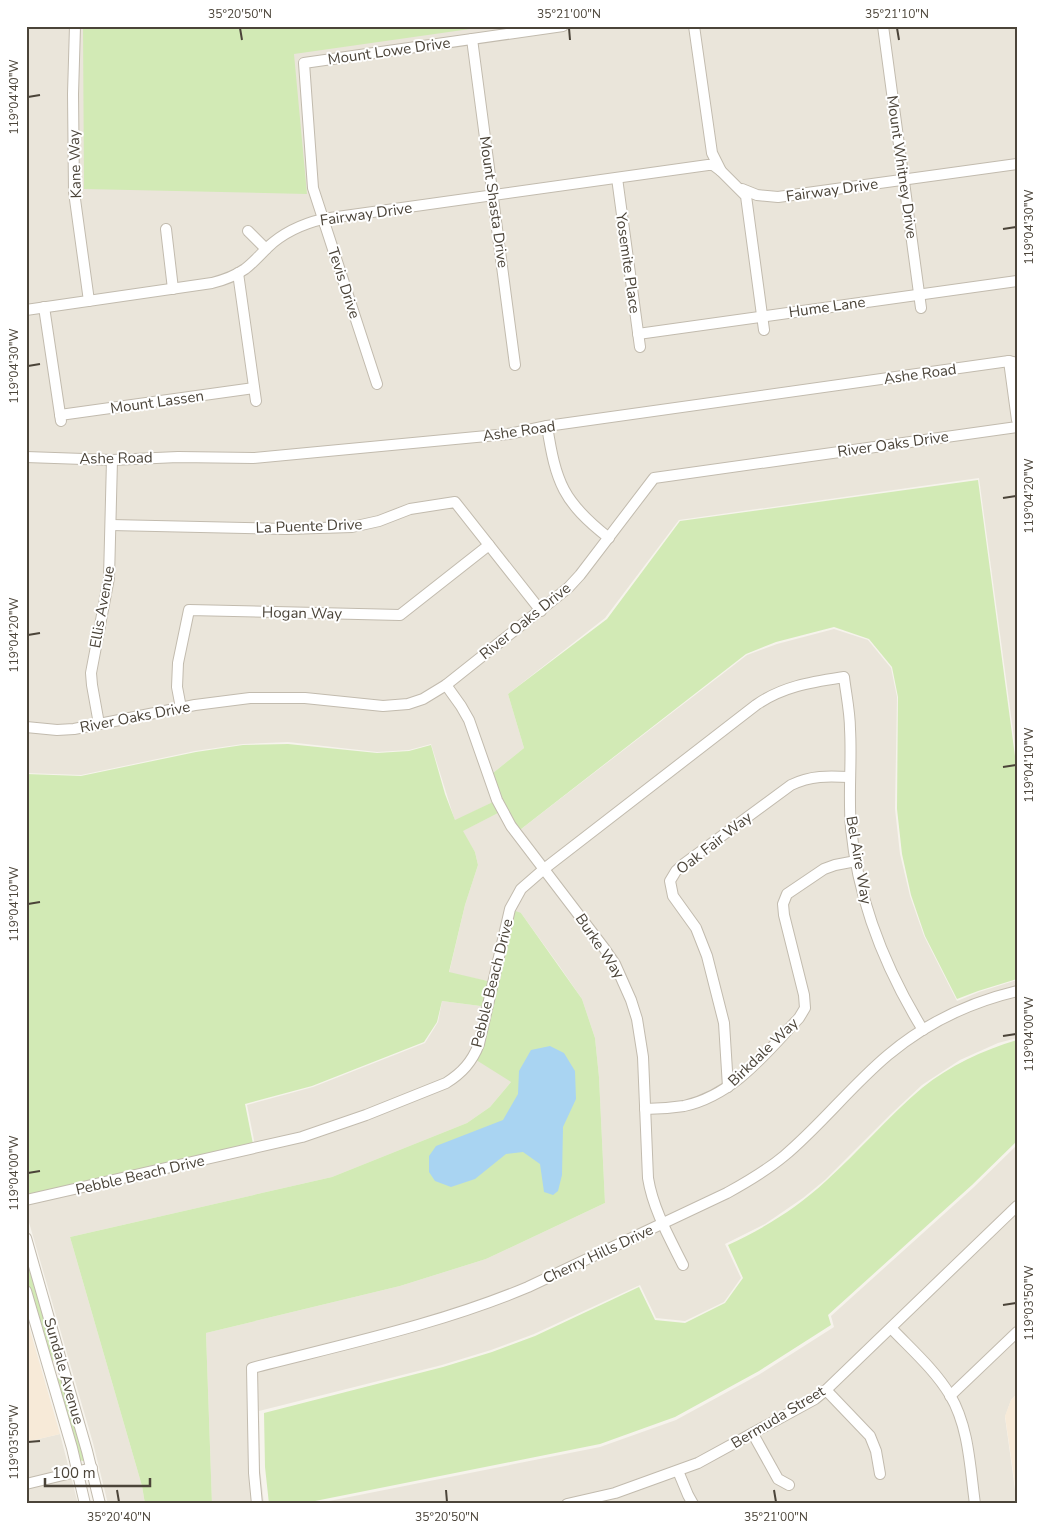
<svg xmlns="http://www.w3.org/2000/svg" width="1043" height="1530" viewBox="0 0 1043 1530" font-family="'Nunito Sans',sans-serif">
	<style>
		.residential { fill: #eae5da }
		.commercial { fill: #f7ead8 }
		.green { fill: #d2eab5 }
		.water { fill: #a9d4f2 }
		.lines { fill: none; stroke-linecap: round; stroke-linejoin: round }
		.minor-casing { stroke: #c2bbae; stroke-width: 12 }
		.minor { stroke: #fff; stroke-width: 10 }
		.ticks { fill: none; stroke: #4b4439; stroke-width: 2 }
		.labels { text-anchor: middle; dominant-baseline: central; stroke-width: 4; stroke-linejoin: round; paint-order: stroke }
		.street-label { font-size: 15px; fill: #4b4439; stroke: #fff }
		.neatline { fill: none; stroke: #4b4439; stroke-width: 2 }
		.ticks-label { font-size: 12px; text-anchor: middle; fill: #4b4439 }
	</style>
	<rect width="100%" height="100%" fill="#f6f3ec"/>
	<g class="residential">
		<polygon points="26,26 1017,26 1017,760 979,478 679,520 605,618 508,694 524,748 488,777 497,800 455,821 431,744 409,750 377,752 288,742 243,744 195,751 81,775 26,773"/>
		<polygon points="834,629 868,640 891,668 897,697 895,809 900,854 910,896 924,936 957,1001 979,992 1017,980 1017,1038 998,1043 960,1060 922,1085 891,1114 825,1180 803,1198 765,1224 725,1244 741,1278 724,1302 685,1321 656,1318 640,1285 534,1334 491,1350 442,1365 259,1411 260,1468 264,1504 212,1504 206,1333 400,1286 486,1259 605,1203 599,1077 595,1038 582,999 560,967 521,913 492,982 449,973 465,905 478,865 475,852 462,831 502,811 516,833 747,655 777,644"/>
		<polygon points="442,1001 488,1007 511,1082 490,1107 467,1123 332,1177 70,1237 142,1486 145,1504 108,1504 93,1443 26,1212 26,1199 255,1145 247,1105 313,1087 425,1043 438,1022"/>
		<polygon points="1017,1145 1017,1394 1011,1400 1005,1417 1017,1504 314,1504 600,1447 676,1420 760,1374 834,1327 831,1316 974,1187"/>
		<polygon points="60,1434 78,1504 26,1504 26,1442"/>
	</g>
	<g class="commercial">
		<polygon points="26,1316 60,1434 26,1442"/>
		<polygon points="1017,1394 1017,1499 1005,1416 1011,1400"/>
	</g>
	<g class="green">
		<polygon points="83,26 491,26 294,54 307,194 84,189"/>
		<polygon points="978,480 1017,771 1017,979 978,991 957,999 925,936 911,895 902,854 897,809 898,697 892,667 869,639 834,627 776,642 746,654 516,833 502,811 463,831 475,852 478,865 465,905 449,972 492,982 510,909 521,913 582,999 595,1038 599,1077 605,1203 486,1259 400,1286 206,1333 212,1504 145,1504 142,1486 70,1237 332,1177 467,1123 490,1107 511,1082 473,1058 488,1007 442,1001 437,1022 424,1042 312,1086 245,1104 253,1144 26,1198 26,774 81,776 196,752 243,745 288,744 377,753 409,751 431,745 445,794 455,820 497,800 488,777 524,748 508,694 607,619 680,521"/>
		<path d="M1017 1040V1141L972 1185 828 1315 831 1325 759 1371 675 1417 600 1444 300 1504H269L265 1467 264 1413 443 1367 492 1352 535 1336 639 1287 655 1320 685 1323 725 1303 743 1278 728 1245C763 1229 797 1208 826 1181 859 1151 888 1117 922 1088 949 1066 983 1050 1017 1040Z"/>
		<polygon points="26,1256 56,1357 53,1361 50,1359 26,1279"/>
		<polygon points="58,1378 62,1378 84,1460 83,1461 79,1460 56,1380"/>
	</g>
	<polygon class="water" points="550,1046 564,1053 575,1071 576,1099 563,1127 562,1175 558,1191 553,1195 544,1192 540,1164 523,1152 506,1154 475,1179 451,1187 435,1181 429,1172 429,1156 436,1146 503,1120 518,1094 519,1071 531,1050"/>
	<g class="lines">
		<g class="minor-casing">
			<g id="minor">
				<polyline points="75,26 73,94 74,192 89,301"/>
				<polyline points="694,26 712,153 721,171 746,196 764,330"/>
				<polyline points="883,26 921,308"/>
				<polyline points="472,39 515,365"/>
				<polyline points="617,178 640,347"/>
				<polyline points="742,189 757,195 778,197 1017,164"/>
				<polyline points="166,229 173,289"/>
				<polyline points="248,231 266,249"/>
				<polyline points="238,273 256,401"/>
				<polyline points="44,307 61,421"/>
				<path d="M26 310 212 283C224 280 235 276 245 269 253 263 260 255 268 247 284 232 302 224 323 219L708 165H713L721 171"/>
				<polyline points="638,334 1017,281"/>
				<polyline points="1009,361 1017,420"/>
				<polyline points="377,384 313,188 304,63 563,26"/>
				<polyline points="60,415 254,388"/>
				<path d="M547 426C556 483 563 502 609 538"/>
				<polyline points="26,457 112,460 178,457 253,458 508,434 547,426 1009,361 1017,363"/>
				<polyline points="111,525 286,529 352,527 379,521 410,509 455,502 541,611"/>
				<path d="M446 685 461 706 469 720 497 800 511 826 604 948 615 964 631 1000 637 1019 643 1057 648 1178C653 1209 669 1237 683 1265"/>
				<polyline points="181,708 177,687 178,663 189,610 400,615 489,545"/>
				<polyline points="99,724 92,685 91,673 109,578 112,460"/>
				<polyline points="26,727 57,730 74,729 195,705 250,698 305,698 383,706 408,704 423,699 446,685 568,588 580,575 654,478 1017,427"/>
				<path d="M728 1087 724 1023 707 956 696 928 673 896 670 881 676 871 685 863 791 785C811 775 829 776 850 777"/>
				<path d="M645 1109C658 1109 671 1108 684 1106 734 1095 766 1053 799 1018L805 1008 804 995 784 915 783 904 787 894 824 869 835 865 856 861"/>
				<path d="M26 1200 302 1137 366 1115 446 1083C462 1073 472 1062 479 1044L510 909 521 889 544 869 756 705C783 686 812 682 844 677 846 694 850 712 850 729 852 762 848 795 851 828 858 901 885 968 923 1030"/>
				<polyline points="26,1238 87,1451 100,1504"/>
				<polyline points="26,1291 72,1448 85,1504"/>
				<path d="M891 1328C911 1349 935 1370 950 1395 969 1427 970 1468 975 1504"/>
				<polyline points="826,1390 870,1436 876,1451 880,1474"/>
				<polyline points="950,1396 1017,1332"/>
				<polyline points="753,1434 778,1479 789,1485"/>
				<polyline points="678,1471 688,1495 693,1504"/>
				<polyline points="26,1484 92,1468"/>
				<path d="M257 1504 254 1473 252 1368C345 1344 440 1324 528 1287L727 1193C747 1182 766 1171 784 1156 821 1125 851 1086 888 1055 925 1024 970 1002 1017 991"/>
				<polyline points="567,1504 615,1493 698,1463 815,1399 826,1390 1017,1206"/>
			</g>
		</g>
		<use href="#minor" class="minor"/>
	</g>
	<path class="ticks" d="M240 28 242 40M569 28 570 40M897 28 899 40M28 97 40 95M1003 229 1016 227M28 366 40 364M1003 498 1016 496M28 635 40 633M1003 767 1016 765M28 904 40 902M1003 1036 1016 1034M28 1173 40 1171M1003 1305 1016 1303M28 1442 40 1441M117 1490 119 1502M446 1490 447 1502M774 1490 776 1502"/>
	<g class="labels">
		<g class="street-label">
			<text transform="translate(389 51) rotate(-8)">Mount Lowe Drive</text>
			<text transform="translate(75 164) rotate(-92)">Kane Way</text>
			<text transform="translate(902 167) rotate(82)">Mount Whitney Drive</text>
			<text transform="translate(832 190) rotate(-8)">Fairway Drive</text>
			<text transform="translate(494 202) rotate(82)">Mount Shasta Drive</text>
			<text transform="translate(366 214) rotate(-8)">Fairway Drive</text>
			<text transform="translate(628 263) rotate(82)">Yosemite Place</text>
			<text transform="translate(344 283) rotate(72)">Tevis Drive</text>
			<text transform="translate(827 307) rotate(-8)">Hume Lane</text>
			<text transform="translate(920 374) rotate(-8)">Ashe Road</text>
			<text transform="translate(157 402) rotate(-8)">Mount Lassen</text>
			<text transform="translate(519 431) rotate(-8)">Ashe Road</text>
			<text transform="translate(893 444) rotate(-8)">River Oaks Drive</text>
			<text transform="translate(116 458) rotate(-1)">Ashe Road</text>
			<text transform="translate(309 526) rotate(-2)">La Puente Drive</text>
			<text transform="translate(102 607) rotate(-80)">Ellis Avenue</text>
			<text transform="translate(302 613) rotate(1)">Hogan Way</text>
			<text transform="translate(525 621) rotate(-39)">River Oaks Drive</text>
			<text transform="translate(135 717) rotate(-11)">River Oaks Drive</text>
			<text transform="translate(714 843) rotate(-38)">Oak Fair Way</text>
			<text transform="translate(859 860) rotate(80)">Bel Aire Way</text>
			<text transform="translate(600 946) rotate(56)">Burke Way</text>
			<text transform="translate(492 983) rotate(-76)">Pebble Beach Drive</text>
			<text transform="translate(763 1052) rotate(-44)">Birkdale Way</text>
			<text transform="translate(140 1175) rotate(-13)">Pebble Beach Drive</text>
			<text transform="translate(598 1254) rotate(-25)">Cherry Hills Drive</text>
			<text transform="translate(64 1371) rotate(74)">Sundale Avenue</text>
			<text transform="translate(778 1417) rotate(-31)">Bermuda Street</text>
		</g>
	</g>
	<rect width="1043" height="1530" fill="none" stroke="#ffffff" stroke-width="55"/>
	<path d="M45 1478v8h105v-8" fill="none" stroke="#4b4439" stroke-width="2.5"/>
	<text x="52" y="1478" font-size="15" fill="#4b4439" stroke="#ffffff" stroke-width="4" paint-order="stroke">100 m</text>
	<rect x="28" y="28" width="988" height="1474" class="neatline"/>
	<g class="ticks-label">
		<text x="240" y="18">35°20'50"N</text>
		<text x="569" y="18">35°21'00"N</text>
		<text x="897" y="18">35°21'10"N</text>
		<text transform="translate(14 97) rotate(-90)" y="4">119°04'40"W</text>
		<text transform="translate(1029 227) rotate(-90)" y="4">119°04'30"W</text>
		<text transform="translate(14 366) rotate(-90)" y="4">119°04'30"W</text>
		<text transform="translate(1029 496) rotate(-90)" y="4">119°04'20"W</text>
		<text transform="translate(14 635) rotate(-90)" y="4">119°04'20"W</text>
		<text transform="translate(1029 765) rotate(-90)" y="4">119°04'10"W</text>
		<text transform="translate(14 904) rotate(-90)" y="4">119°04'10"W</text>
		<text transform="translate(1029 1034) rotate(-90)" y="4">119°04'00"W</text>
		<text transform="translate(14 1173) rotate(-90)" y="4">119°04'00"W</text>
		<text transform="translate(1029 1303) rotate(-90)" y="4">119°03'50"W</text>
		<text transform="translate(14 1442) rotate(-90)" y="4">119°03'50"W</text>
		<text x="119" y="1521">35°20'40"N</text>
		<text x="447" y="1521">35°20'50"N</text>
		<text x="776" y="1521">35°21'00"N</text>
	</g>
</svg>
